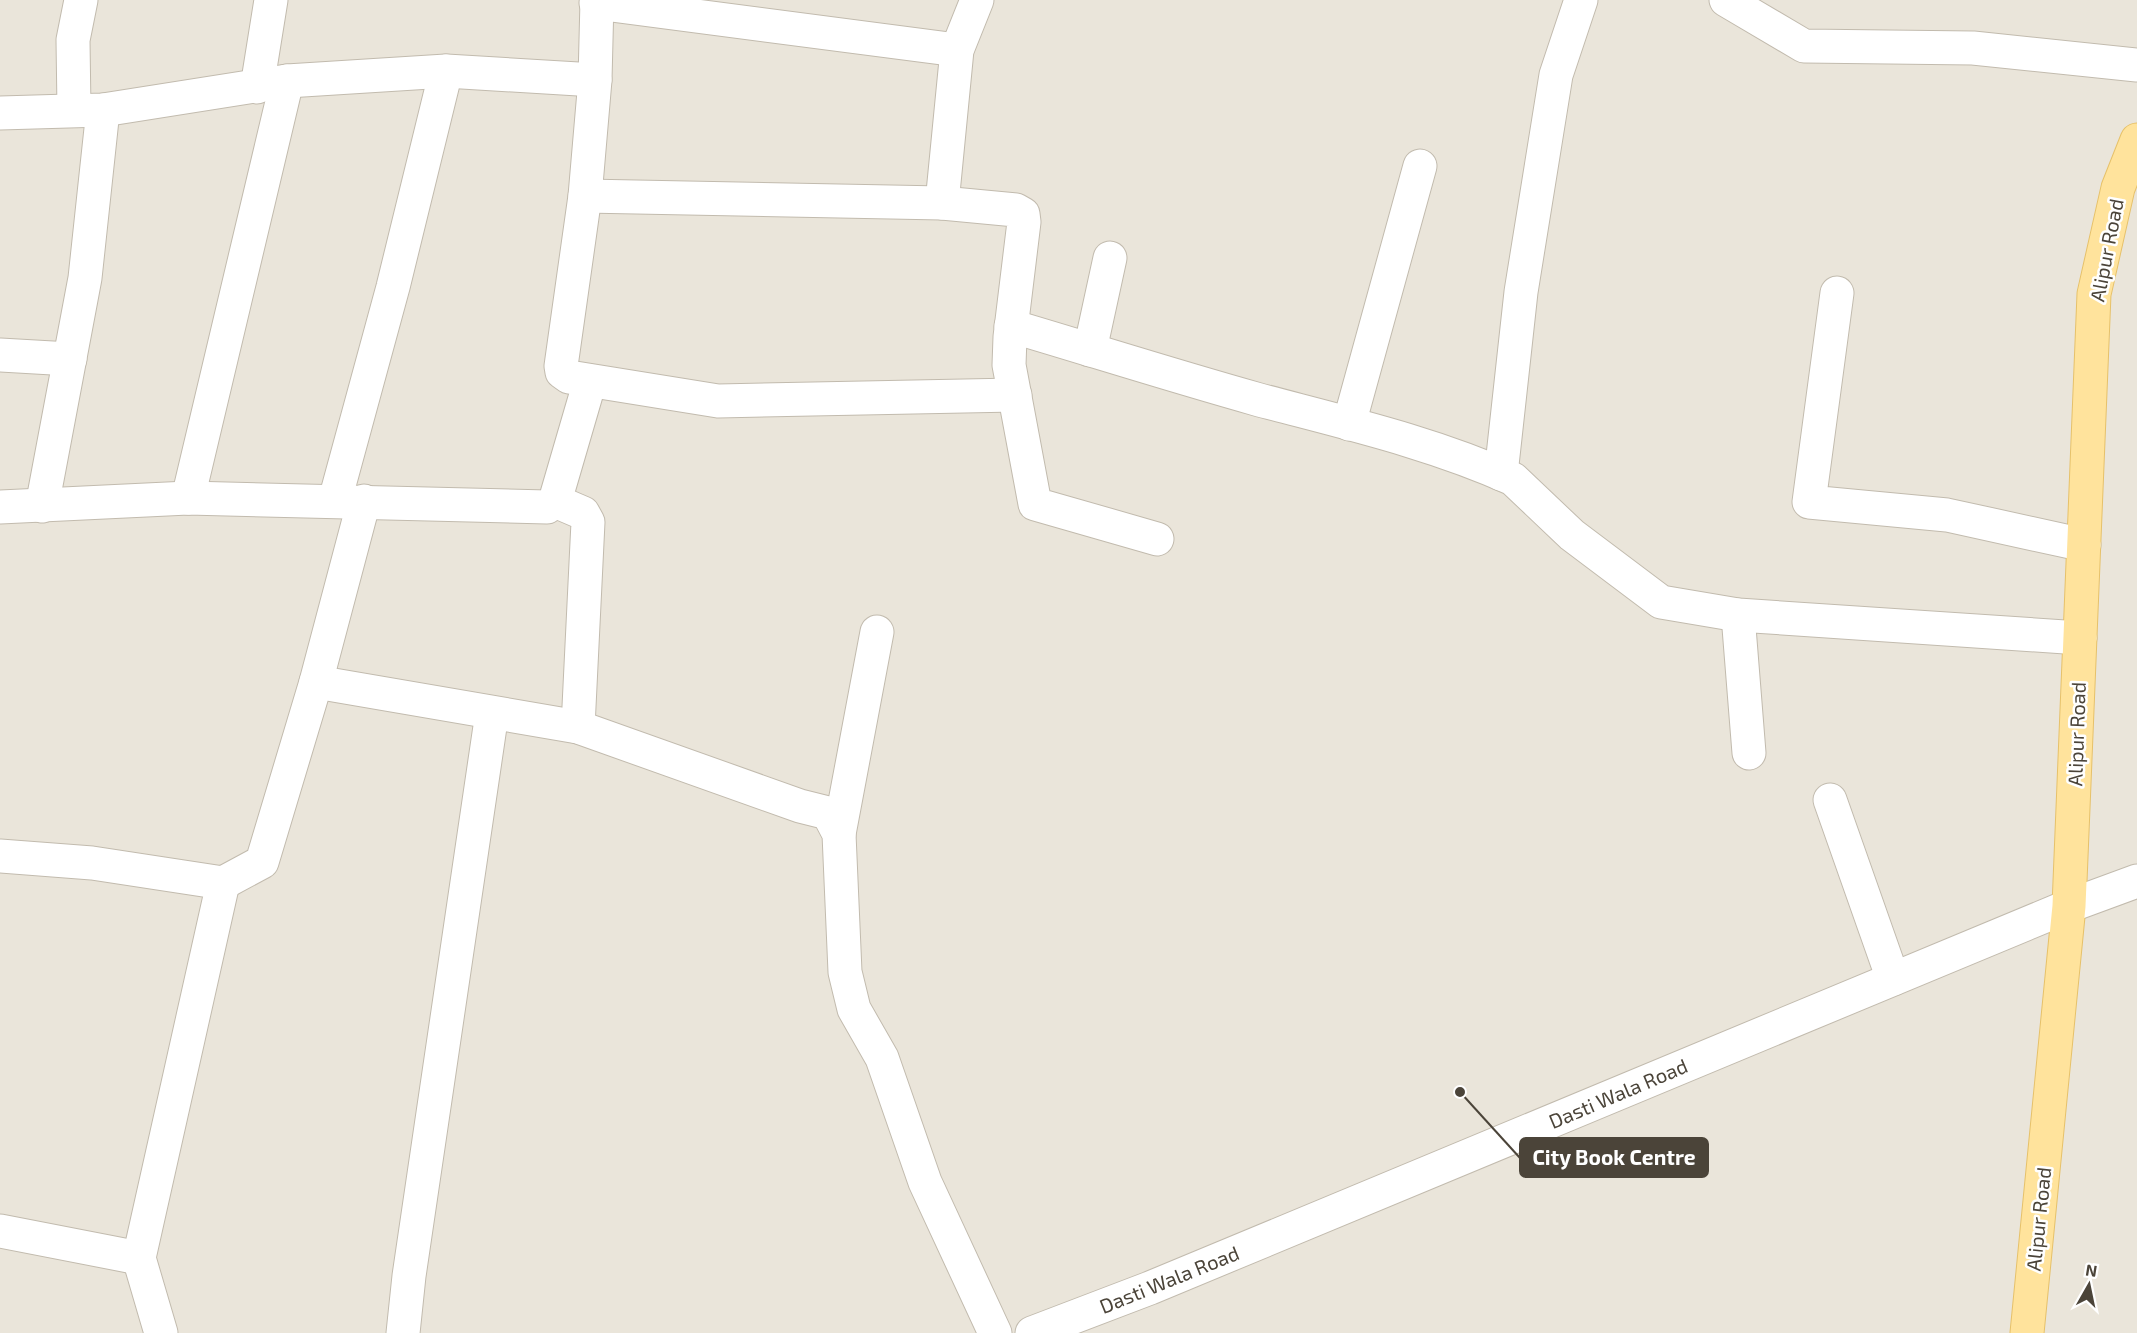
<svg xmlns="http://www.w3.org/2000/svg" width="2137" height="1333" viewBox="0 0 2137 1333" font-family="'Exo 2',sans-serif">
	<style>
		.residential { fill: #eae5da }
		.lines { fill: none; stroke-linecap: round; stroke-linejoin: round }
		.minor-casing { stroke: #c2bbae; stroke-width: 35 }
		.major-casing { stroke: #e6c16a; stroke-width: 35 }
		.minor { stroke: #fff; stroke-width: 33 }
		.major { stroke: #ffe39c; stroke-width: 33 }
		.labels { text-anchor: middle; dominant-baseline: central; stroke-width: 5; stroke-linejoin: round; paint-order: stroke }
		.street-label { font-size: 20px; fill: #4b4439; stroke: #fff }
		.leader { fill: none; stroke: #4b4439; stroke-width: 2 }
		.callout-dot { fill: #4b4439; stroke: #fff; stroke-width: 2 }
		.callout { fill: #4b4439; stroke: #4b4439; stroke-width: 2 }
		.callout-label { font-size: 21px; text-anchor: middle; font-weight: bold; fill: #fff }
	</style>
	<rect width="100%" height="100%" fill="#f6f3ec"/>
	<rect class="residential" x="0" y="0" width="2137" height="1333"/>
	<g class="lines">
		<g class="minor-casing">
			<g id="minor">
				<polyline points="597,0 595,80 585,196 561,366 562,372 569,377 718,401 1015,395"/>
				<polyline points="1726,0 1804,46 1973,48 2137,65"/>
				<polyline points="596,3 957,50"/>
				<polyline points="257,87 271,0"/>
				<polyline points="74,110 73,40 81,0"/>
				<polyline points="0,113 103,110 287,81 446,71 595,80"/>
				<polyline points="585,196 942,203 1016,210 1023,214 1024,222 1010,337 1009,365 1035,504 1157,539"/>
				<polyline points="942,203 957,50 977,0"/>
				<polyline points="1837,293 1809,502 1947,515 2084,545"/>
				<path d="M1011 326C1092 350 1174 376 1256 399 1342 422 1431 442 1513 479L1572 535 1661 602 1738 615 2080 638"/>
				<polyline points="1090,350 1110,258"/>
				<polyline points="0,355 70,359"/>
				<polyline points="1349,424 1420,166"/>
				<polyline points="1501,474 1521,292 1556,75 1581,0"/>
				<polyline points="188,498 287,81"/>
				<polyline points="335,500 393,287 446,71"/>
				<polyline points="555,501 583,513 588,522 578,727"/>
				<polyline points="42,506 85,278 103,110"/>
				<polyline points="0,507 188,498 547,507 555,501 590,381"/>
				<polyline points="1738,615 1749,753"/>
				<polyline points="316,682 578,727 800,806 828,813 839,834 845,972 854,1009 882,1058 925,1182 995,1333"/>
				<polyline points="1830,800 1893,979"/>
				<polyline points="839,834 877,632"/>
				<polyline points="0,856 92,863 223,883 262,862 316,682 364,501"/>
				<polyline points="0,1231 139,1258"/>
				<polyline points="161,1333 139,1258 223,883"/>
				<polyline points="403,1333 409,1276 492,713"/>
				<polyline points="1032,1333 1150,1288 2069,906 2137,881"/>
			</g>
		</g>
		<g class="major-casing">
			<polyline id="major" points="2027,1333 2069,906 2094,294 2118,188 2137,140"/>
		</g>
		<use href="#minor" class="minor"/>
		<use href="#major" class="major"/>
	</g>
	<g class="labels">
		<g class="street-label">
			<text transform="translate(2106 250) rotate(-79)">Alipur Road</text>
			<text transform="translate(2076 734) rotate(-88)">Alipur Road</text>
			<text transform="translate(1618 1093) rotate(-23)">Dasti Wala Road</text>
			<text transform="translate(2038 1219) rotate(-84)">Alipur Road</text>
			<text transform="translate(1169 1279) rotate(-22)">Dasti Wala Road</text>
		</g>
	</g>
	<path class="leader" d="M1460 1092L1520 1158"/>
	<circle class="callout-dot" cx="1460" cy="1092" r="6"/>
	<rect class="callout" x="1520" y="1138" width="188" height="39" rx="6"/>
	<g class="callout-label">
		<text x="1614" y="1165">City Book Centre</text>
	</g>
	<g transform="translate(2089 1285) rotate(9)" stroke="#ffffff" stroke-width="4.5" paint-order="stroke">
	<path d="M0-4.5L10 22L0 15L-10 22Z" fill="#4b4439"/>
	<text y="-9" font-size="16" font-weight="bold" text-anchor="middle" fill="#4b4439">N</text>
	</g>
</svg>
